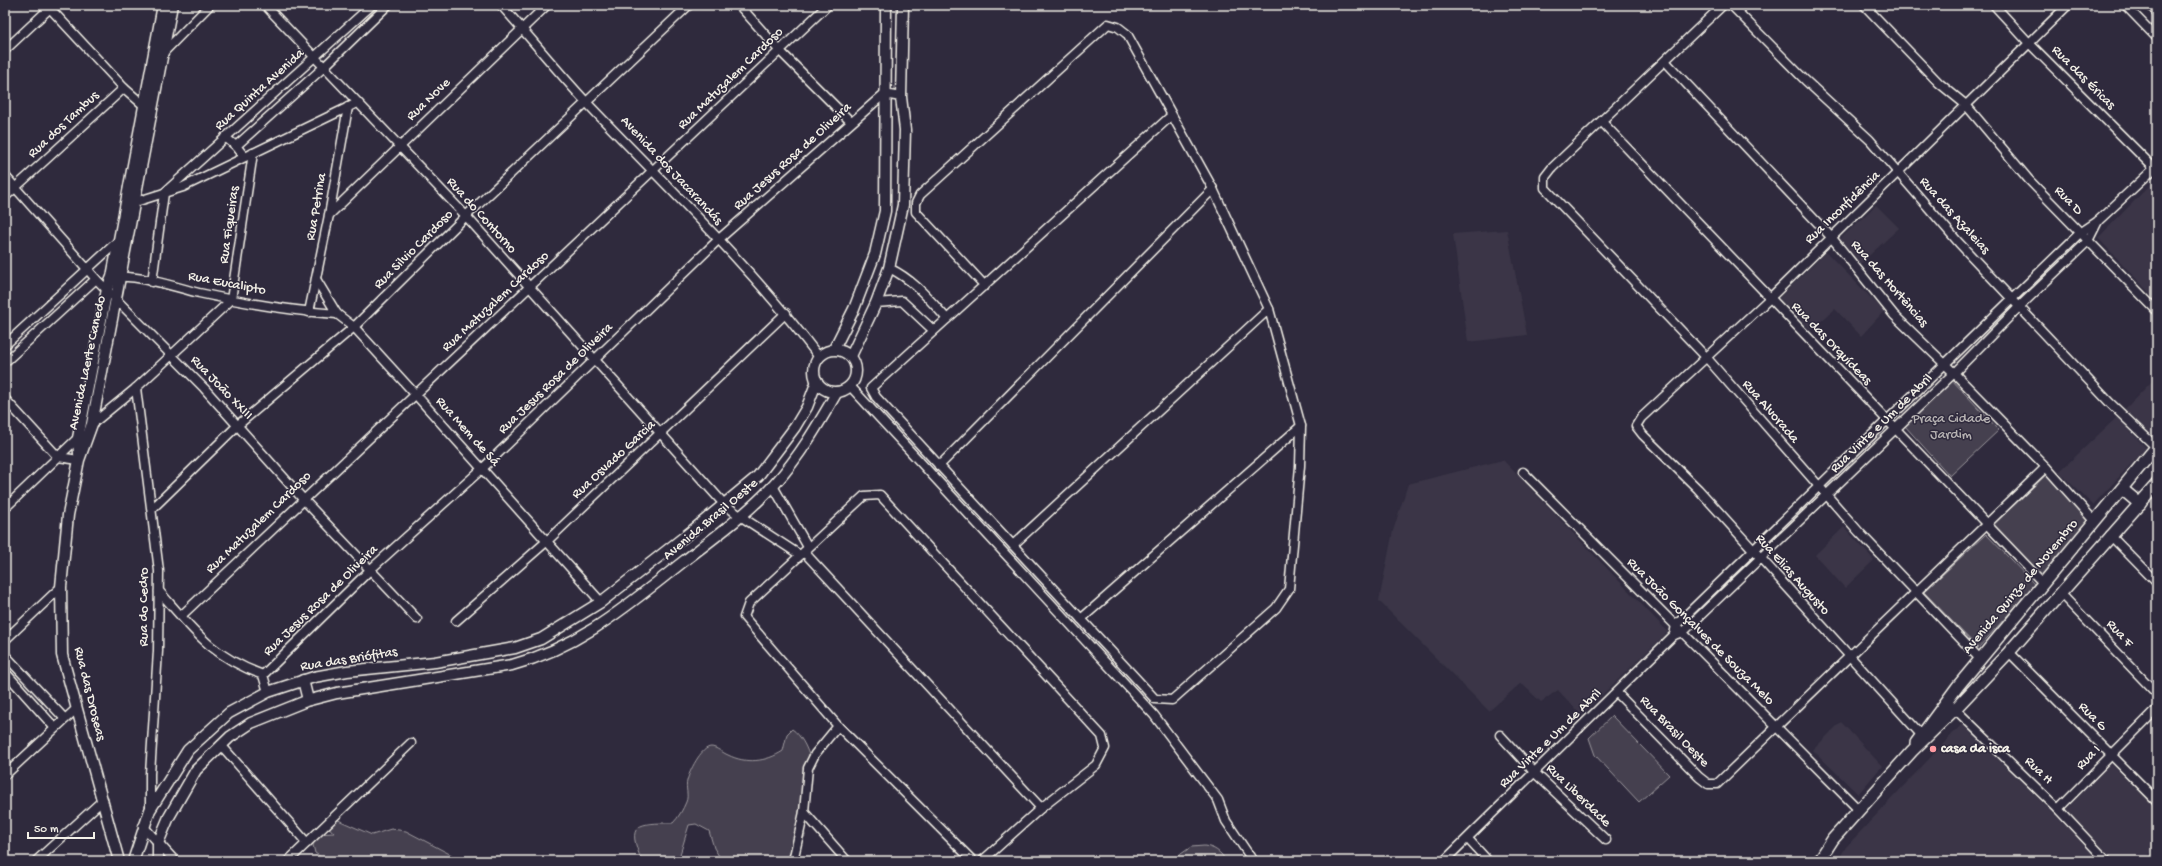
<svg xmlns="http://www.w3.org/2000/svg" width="2162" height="866" viewBox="0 0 2162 866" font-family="'Gochi Hand',sans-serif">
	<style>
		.built { fill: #3b3647 }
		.green { fill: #454050; stroke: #9c989c }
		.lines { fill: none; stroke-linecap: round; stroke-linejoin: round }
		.minor-casing { stroke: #f4f1e8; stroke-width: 11 }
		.tertiary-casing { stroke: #f4f1e8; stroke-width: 13 }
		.secondary-casing { stroke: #f4f1e8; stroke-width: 14 }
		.minor { stroke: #2f2a3d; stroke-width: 8 }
		.tertiary { stroke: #2f2a3d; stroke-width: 10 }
		.secondary { stroke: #2f2a3d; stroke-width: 11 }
		.poi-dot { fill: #ff9aa2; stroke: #2f2a3d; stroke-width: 1.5 }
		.labels { text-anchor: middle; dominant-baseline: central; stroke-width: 3; stroke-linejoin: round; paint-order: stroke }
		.street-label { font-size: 14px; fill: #f4f1e8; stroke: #2f2a3d }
		.park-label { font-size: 14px; fill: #b7b3b3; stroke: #2f2a3d }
		.poi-label { font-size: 14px; font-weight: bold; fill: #f4f1e8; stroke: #2f2a3d; text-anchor: start }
	</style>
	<rect width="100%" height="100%" fill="#2f2a3d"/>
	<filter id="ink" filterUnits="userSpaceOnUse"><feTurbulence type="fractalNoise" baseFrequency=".025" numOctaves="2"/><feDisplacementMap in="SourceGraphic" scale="8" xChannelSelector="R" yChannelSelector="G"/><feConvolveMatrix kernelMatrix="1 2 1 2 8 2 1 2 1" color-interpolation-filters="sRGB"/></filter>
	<g filter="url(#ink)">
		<g class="built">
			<polygon points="2157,178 2157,301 2098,238"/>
			<polygon points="1876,205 1899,228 1860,264 1840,239"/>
			<polygon points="1507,230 1527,335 1468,342 1453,234"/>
			<polygon points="1826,252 1884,311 1861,336 1835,309 1811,330 1779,298"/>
			<polygon points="2157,376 2157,442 2125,409"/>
			<polygon points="2117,417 2146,448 2093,505 2059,472"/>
			<polygon points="1503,460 1668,632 1581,715 1558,690 1541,702 1521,683 1489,711 1379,601 1393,531 1408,484"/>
			<polygon points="1844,527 1874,560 1845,588 1815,555"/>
			<polygon points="1841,722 1882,766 1858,794 1813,750"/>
			<polygon points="1962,724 2054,814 2100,861 1838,861 1846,847"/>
			<polygon points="2110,763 2157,809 2157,847 2142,861 2114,861 2066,810"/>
		</g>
		<g class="green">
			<polygon points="1950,378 1999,430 1950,476 1904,425"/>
			<polygon points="2047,474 2089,522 2042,576 1992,526"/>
			<polygon points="1986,534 2035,585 1978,648 1924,592"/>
			<polygon points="1612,716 1669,775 1639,802 1595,755 1589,738"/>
			<path d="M792 729C801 735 807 748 810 758L804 828 805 836 794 853 785 861H722L714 848 709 831 696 824 689 825 678 861H642C625 823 638 823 673 823 679 817 683 809 686 802 689 795 685 788 687 781 689 772 701 747 711 747 716 747 723 753 728 755 746 764 766 762 783 751L787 734Z"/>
			<polygon points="336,819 372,835 391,829 406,831 463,861 327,861 315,853 313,845 316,834 334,833 326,824"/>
			<path d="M1204 846C1214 847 1221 852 1226 861H1171L1191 847Z"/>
		</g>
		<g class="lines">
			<g class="minor-casing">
				<g id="minor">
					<polyline points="47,5 124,88 148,109"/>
					<polyline points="265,5 466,216 724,504 740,516 800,555"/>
					<path d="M501 5C530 37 557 71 587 103 666 186 750 265 819 357"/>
					<polyline points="739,5 779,50 851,122"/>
					<polyline points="1723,5 1552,168 1545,177 1545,188 1706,357 1859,532 1980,659"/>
					<polyline points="1731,5 1805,80 1870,140 1959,243 2110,403 2156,447"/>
					<polyline points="1864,5 1939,83 1966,105 2029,180 2157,311"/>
					<polyline points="1994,5 2029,43 2154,168"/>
					<polyline points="2125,5 2157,38"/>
					<polyline points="2150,5 2157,12"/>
					<polyline points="5,50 50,8"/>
					<polyline points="162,54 210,5"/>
					<polyline points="1665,61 1832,238 1894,315 1954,373 2046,467 2095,522"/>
					<polyline points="1602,122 2043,583"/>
					<polyline points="225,137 236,146 244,156"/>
					<polyline points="236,146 324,67 388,5"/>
					<polyline points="5,176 96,279 204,388 303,499 417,619"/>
					<polyline points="5,197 124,88"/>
					<polyline points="129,204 183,187 357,103"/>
					<polyline points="329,215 547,5"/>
					<path d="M889 268C914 280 929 299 947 319"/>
					<path d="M116 277C139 275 176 287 199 293 245 303 291 311 337 314"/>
					<polyline points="316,279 337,314 354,327 416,395 601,602"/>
					<polyline points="152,282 164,193 372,5"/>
					<polyline points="985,286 916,212 916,203 920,195 1108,24 1118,27 1127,34 1213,189 1269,309 1301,426 1300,466 1289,589 1276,608 1172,700 1155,699 876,397 871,388 1172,115"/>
					<polyline points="876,303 902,301 933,330"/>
					<polyline points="309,312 329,215 348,107"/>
					<polyline points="5,345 117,242"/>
					<polyline points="5,362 96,279"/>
					<polyline points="850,386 1154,715 1218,800 1226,821 1253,861"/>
					<polyline points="136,388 159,571 158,651 150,774 150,810"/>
					<polyline points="5,399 58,457 79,460"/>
					<polyline points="91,425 136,388 231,300 253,153"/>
					<polyline points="939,466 1213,189"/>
					<polyline points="1523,472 1859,810"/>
					<polyline points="773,486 808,547"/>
					<polyline points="5,508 81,435"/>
					<polyline points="153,508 238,425 354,327 466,216 689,5"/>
					<polyline points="2110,535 2157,583"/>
					<polyline points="1013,545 1269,309"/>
					<polyline points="804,552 1041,808"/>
					<path d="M159 591C194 631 211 656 263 675"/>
					<polyline points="2061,594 2157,694"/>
					<polyline points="181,616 828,5"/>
					<polyline points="1081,619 1301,426"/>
					<polyline points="456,621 546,542 786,313"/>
					<polyline points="1674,635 1676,625 2080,233 2098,221 2157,166"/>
					<polyline points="5,640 61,587"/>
					<polyline points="2009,652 2157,801"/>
					<polyline points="5,655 65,719"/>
					<polyline points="5,672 55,728"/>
					<polyline points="268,692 263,675 371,569 483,468 718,240 884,94 901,97"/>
					<polyline points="1617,693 1699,777 1708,784 1717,784 2046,467"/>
					<polyline points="1952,706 2058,809 2107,861"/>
					<polyline points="1500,735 1535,773 1606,840"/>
					<polyline points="1925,739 1698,489 1643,435 1636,426 1641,418 1769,299 2068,5"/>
					<polyline points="221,745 307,843"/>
					<polyline points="5,775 76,709"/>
					<polyline points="2058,809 2157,709"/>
					<polyline points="804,812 847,861"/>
					<polyline points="143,826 175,861"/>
					<polyline points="1468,839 1488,861"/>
					<polyline points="36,861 103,800"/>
					<polyline points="288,861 411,743"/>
					<polyline points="793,861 804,812 808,768 815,754 838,726"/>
					<polyline points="973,861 838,726 744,617 749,603 864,496 880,495 1102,736 1105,748 1096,765 1041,808 982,861"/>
					<polyline points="1444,861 1674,635 1683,632 1954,373 2019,307 2088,241 2098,221"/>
				</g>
			</g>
			<g class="tertiary-casing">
				<g id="tertiary">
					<polyline points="834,349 854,309 875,254 885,211 886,5"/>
					<circle cx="835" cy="371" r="21"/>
					<polyline points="851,356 876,303 889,268 903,205 905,130 901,97 903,5"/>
					<polyline points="79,454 78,438 107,289 112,277 163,5"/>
					<polyline points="303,680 308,700"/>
					<polyline points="119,861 62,655 61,587 68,515 79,460 92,424 172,5"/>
					<polyline points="133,861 150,810 188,750 229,713 268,692 314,677 347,671 435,662 515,648 541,639 601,602 693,530 758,476 795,427 807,407 817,381"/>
					<path d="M158 861V843L169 817 196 770 230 737 251 723 306 701 337 693 512 665C582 646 629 604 684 561 715 537 748 513 774 485 800 456 818 425 837 392"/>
				</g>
			</g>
			<g class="secondary-casing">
				<g id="secondary">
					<polyline points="2122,489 2140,504"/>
					<polyline points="1916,743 1958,686 2157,446"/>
					<polyline points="1819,861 1833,839 1912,751 1955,709 2009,652 2157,484"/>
				</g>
			</g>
			<use href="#minor" class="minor"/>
			<use href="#tertiary" class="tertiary"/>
			<use href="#secondary" class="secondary"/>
		</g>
	</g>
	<circle class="poi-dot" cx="1933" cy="749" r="4"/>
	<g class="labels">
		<g class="street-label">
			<text transform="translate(2083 78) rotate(45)">Rua das Éricas</text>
			<text transform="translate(731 79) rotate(-44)">Rua Matuzalem Cardoso</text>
			<text transform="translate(260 90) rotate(-42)">Rua Quinta Avenida</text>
			<text transform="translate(429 100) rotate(-44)">Rua Nove</text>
			<text transform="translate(64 125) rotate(-43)">Rua dos Tambus</text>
			<text transform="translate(793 157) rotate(-42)">Rua Jesus Rosa de Oliveira</text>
			<text transform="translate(671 171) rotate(47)">Avenida dos Jacarandás</text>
			<text transform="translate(2068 201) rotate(46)">Rua D</text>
			<text transform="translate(317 207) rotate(-80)">Rua Petrina</text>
			<text transform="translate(1843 208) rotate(-44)">Rua Inconfidência</text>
			<text transform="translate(481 216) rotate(48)">Rua do Contorno</text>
			<text transform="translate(1954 216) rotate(48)">Rua das Azaleias</text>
			<text transform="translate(230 225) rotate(-82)">Rua Fiqueiras</text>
			<text transform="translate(414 250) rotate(-45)">Rua Silvio Cardoso</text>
			<text transform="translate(227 284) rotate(11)">Rua Eucalipto</text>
			<text transform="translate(1889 284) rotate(49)">Rua das Hortências</text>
			<text transform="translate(496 302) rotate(-43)">Rua Matuzalem Cardoso</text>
			<text transform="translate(1831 344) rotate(46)">Rua das Orquídeas</text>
			<text transform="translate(88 363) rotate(-78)">Avenida Laerte Canedo</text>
			<text transform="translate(556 379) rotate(-44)">Rua Jesus Rosa de Oliveira</text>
			<text transform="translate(221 388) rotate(46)">Rua João XXIII</text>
			<text transform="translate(1770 412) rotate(49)">Rua Alvorada</text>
			<text transform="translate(1882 424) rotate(-44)">Rua Vinte e Um de Abril</text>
			<text transform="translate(467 432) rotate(48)">Rua Mem de Sá</text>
			<text transform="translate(614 460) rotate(-43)">Rua Osvado Garcia</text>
			<text transform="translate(711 520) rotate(-40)">Avenida Brasil Oeste</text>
			<text transform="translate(259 523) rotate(-44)">Rua Matuzalem Cardoso</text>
			<text transform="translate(1792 575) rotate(48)">Rua Elias Augusto</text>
			<text transform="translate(2021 587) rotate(-50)">Avenida Quinze de Novembro</text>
			<text transform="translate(321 601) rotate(-44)">Rua Jesus Rosa de Oliveira</text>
			<text transform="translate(144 607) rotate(-90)">Rua do Cedro</text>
			<text transform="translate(1700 632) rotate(45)">Rua João Gonçalves de Souza Melo</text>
			<text transform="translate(2119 634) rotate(47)">Rua F</text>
			<text transform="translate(349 660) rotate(-9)">Rua das Briófitas</text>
			<text transform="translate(89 694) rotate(76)">Rua das Droseas</text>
			<text transform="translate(2092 717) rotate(45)">Rua G</text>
			<text transform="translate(1674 732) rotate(46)">Rua Brasil Oeste</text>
			<text transform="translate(1551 739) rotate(-44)">Rua Vinte e Um de Abril</text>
			<text transform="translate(2089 758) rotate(-46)">Rua I</text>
			<text transform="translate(2038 771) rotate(44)">Rua H</text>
			<text transform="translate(1578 796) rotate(44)">Rua Liberdade</text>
		</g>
		<g class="park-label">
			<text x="1951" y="419">Praça Cidade<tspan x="1951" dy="16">Jardim</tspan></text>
		</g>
		<g class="poi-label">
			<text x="1941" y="749">casa da isca</text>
		</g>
	</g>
	<rect width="2162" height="866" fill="none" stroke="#2f2a3d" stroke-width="20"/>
	<rect x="10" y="10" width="2142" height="846" fill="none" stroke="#f4f1e8" stroke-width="1.5" filter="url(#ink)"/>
	<path d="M28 832v6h66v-6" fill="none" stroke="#f4f1e8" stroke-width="2"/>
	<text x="34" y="832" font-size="12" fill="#f4f1e8" stroke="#2f2a3d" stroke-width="3" paint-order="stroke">50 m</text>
</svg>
